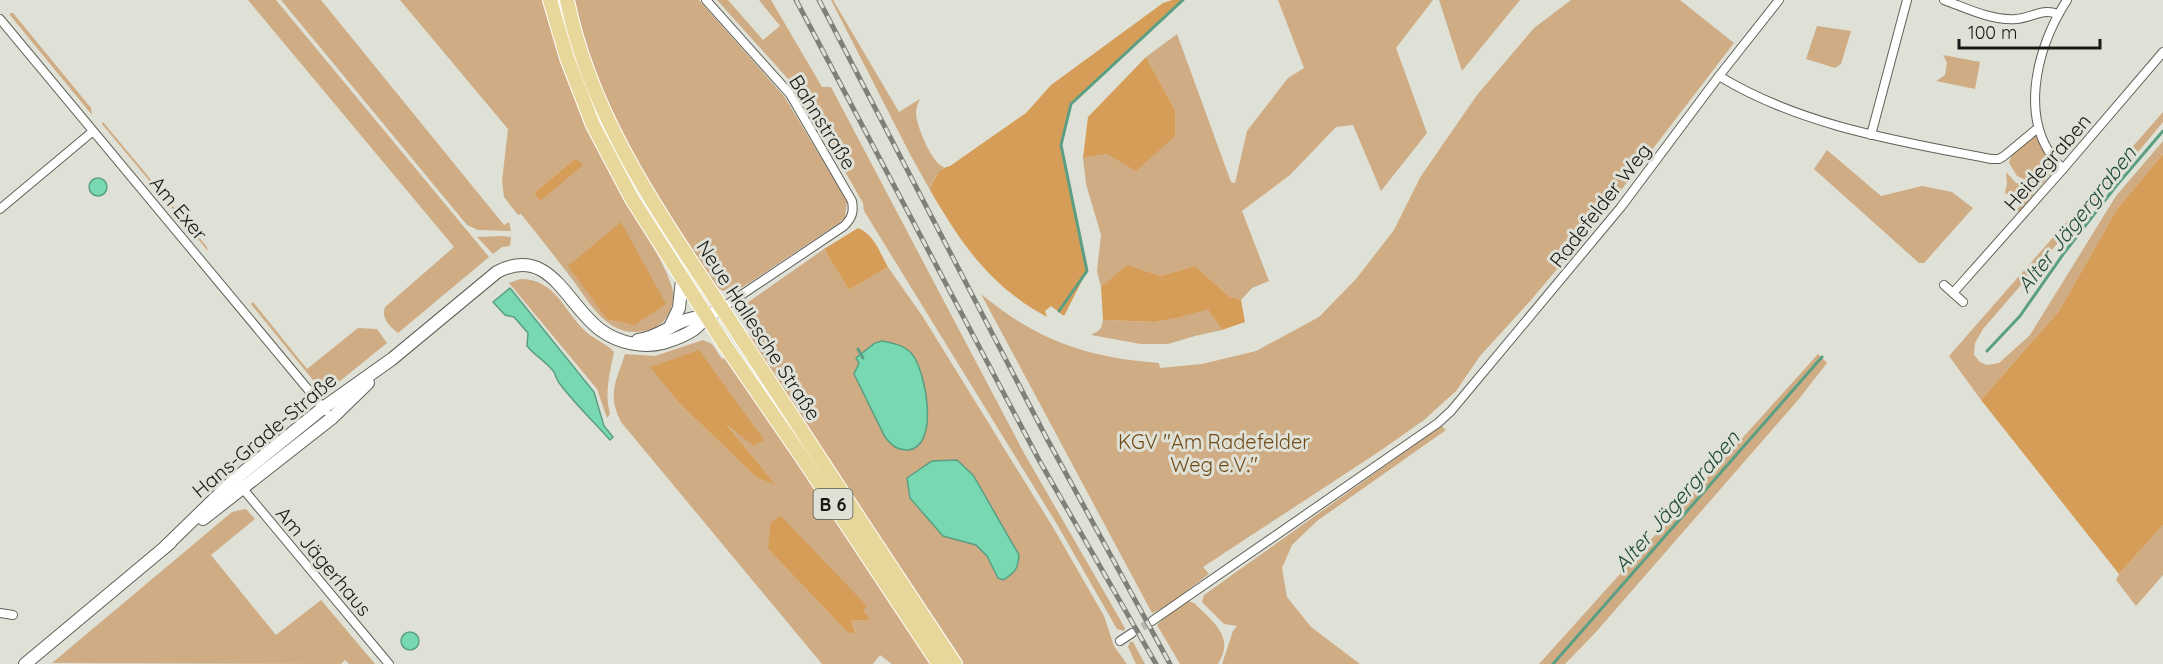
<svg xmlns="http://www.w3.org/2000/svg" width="2163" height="664" viewBox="0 0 2163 664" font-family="Quicksand,sans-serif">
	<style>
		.green { fill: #cfac84; fill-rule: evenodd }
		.forest { fill: #d69d59 }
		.water { fill: #77d8b2; stroke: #5b9f83; stroke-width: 1.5 }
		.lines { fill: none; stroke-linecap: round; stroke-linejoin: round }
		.stream { stroke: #5b9f83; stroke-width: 3 }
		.street-tunnel { stroke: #b7b9b0; stroke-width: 8; stroke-dasharray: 8 4; stroke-linecap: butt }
		.street-casing { stroke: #606259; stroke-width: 10 }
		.secondary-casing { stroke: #606259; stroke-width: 14 }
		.primary-casing { stroke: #fff; stroke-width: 16 }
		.street { stroke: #fff; stroke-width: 8 }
		.secondary { stroke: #fff; stroke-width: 12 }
		.primary { stroke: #e8d79a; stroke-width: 14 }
		.rail-casing { stroke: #7e8079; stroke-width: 5 }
		.rail { stroke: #dfe1d7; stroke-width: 3; stroke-dasharray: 9; stroke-linecap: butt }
		.labels { text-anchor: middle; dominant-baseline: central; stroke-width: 6; stroke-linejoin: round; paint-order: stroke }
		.shield { fill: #dfe1d7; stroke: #545650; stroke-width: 1.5 }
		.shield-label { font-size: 18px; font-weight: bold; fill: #191a16 }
		.street-label { font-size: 20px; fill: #191a16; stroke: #dfe1d7 }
		.park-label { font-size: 20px; fill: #704a17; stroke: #dfe1d7 }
		.water-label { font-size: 21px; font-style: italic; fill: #214b3b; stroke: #dfe1d7 }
	</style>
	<rect width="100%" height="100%" fill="#dfe1d7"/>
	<g class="green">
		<path d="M248 0H276L489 257 398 333C389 326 381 318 385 307L454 247Z"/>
		<polygon points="281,0 321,0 504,225 509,222 511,231 478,230 467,225"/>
		<path d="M400 0H544C559 70 589 136 624 198 640 226 665 261 673 291 675 301 670 313 664 321 659 326 650 330 644 331 606 339 588 299 569 275 553 254 537 234 521 214L518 215 504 197 502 181 508 129ZM576 158 582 165 540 200 534 193Z"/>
		<path d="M570 0H699L784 96 847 201 845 217 839 223 749 283C736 291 730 296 716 287L619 135 583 51Z"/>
		<polygon points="717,0 728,0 763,40 780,26 759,0 771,0 822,87 831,87 1024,453 1125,628 1124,631 1117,629 1058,526 864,211 863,203 799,91"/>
		<path d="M831 0H833L899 112 920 99C918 103 916 108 916 113 916 125 932 164 944 167L935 177 930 190 911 156Z"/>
		<polygon points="1278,0 1433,0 1396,48 1427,133 1381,191 1353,125 1336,127 1290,175 1242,211 1269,281 1252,288 1241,300 1230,297 1195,266 1160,276 1127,266 1101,287 1097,271 1101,235 1086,184 1083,158 1107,154 1175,110 1146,57 1177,34 1231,182 1235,183 1247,131 1288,78 1304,68"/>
		<polygon points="1439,0 1520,0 1462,71"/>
		<path d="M1571 0H1680L1734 43 1592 228 1531 300 1480 356 1456 391 1424 420 1377 453 1203 567 1209 574 1164 608 1152 613 981 294C1038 341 1086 357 1159 363L1160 368 1202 364 1256 351 1319 317 1356 279 1394 230 1421 176 1477 95 1534 28Z"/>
		<polygon points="10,13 13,13 91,108 92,115 10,15"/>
		<polygon points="1817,26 1851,31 1841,64 1835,68 1806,59"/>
		<polygon points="1943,55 1980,62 1975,89 1936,81 1945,75 1947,63"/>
		<polygon points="2163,112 2163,122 2099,199 2046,256 1983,329 1975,343 1974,355 1980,362 1987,365 1999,363 2030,335 2116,196 2163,141 2163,154 2117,209 2059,311 1981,400 1949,356"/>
		<polygon points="103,122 207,247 208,251 102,124"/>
		<polygon points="2035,135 2055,169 2037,190 2026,180 2017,176 2009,163 2012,154"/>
		<polygon points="1827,150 1881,196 1922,186 1952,192 1973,208 1924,263 1919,263 1814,169"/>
		<polygon points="2006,172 2016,183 2024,184 2034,194 2019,213 2016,210 2023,203 2026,196 2020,192 2015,199 2005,193 2007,184"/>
		<polygon points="502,236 511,237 510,246 502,247 493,254 477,237"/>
		<path d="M824 249 849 290 888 267 923 317 1054 529 1104 616 1114 646 1127 664H962L747 335 752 332C746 322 739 314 747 303Z"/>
		<path d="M520 279C555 279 562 308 584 330 593 339 606 343 614 352 610 373 604 392 610 414L607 418 597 389 509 283Z"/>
		<path d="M253 302 307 369 358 328 377 329 387 343 335 385C325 390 320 387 313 380L251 304Z"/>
		<path d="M1208 308 1222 330 1195 336 1168 344H1141L1091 335C1099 331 1102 329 1103 320L1155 322 1177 318Z"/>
		<path d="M703 340 712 344 722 359 727 357 932 664H892L880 655 873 664H822L621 422C607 394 616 382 625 354L655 356ZM651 367 764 440 723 420 775 484 757 478 680 404ZM768 549 864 611 869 620 851 621 856 632H847Z"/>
		<polygon points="1818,354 1827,363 1798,400 1596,632 1565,664 1539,664"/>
		<polygon points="1441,426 1446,430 1317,521 1292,545 1282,568 1287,597 1311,627 1360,664 1222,664 1233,631 1237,626 1224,624 1202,602 1204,595"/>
		<polygon points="246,509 255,519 211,555 276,635 321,600 375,664 349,664 345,660 341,664 52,663 232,512"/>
		<polygon points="2163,525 2163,575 2136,606 2116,580 2119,574"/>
		<path d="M1188 601 1194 603C1212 621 1236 637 1218 664H1180L1157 625 1170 612Z"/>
		<polygon points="1130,642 1133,642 1145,664 1136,664 1128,647"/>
	</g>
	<g class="forest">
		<path d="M1172 0H1183L1071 104 1061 145 1087 271 1064 316 1051 306 1045 311 1047 317C990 286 962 245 930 190 934 179 938 168 950 166L1026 113 1051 85 1163 3Z"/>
		<polygon points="1146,57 1175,110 1175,136 1136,171 1107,154 1083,158 1088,117"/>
		<polygon points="2163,154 2163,525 2119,574 1981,400 2059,311 2117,209"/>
		<polygon points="576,158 583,165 540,201 534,193"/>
		<polygon points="621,222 666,304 635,325 607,319 568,266"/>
		<path d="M858 228C874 234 880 253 888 267L849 290 824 249Z"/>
		<polygon points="1127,265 1160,276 1195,266 1230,297 1241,300 1245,322 1222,330 1208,309 1177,318 1155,322 1103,320 1101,287"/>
		<polygon points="699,350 764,440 754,446 726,424 776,485 757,478 680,404 650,367"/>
		<polygon points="781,516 866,605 864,611 870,620 851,621 856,633 847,632 768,549 771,522"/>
	</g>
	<g class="water">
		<circle cx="98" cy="187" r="9"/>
		<path d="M510 288 594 392 604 426 613 437 610 440C593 421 575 404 560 384 557 381 556 376 554 372 547 362 536 357 527 346L528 333 514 317 505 315 493 302Z"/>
		<path d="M882 341C893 343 904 345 912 354 926 371 940 447 908 450 897 451 890 444 885 437L854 374 859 363 856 358 875 343Z"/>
		<path d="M957 460 973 475 1019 555C1018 569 1015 573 1003 580L998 578 987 556 976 545 943 536 910 498 907 478 932 461Z"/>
		<circle cx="410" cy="641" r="9"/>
	</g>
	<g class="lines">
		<g class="stream">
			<polyline points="1059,311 1087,271 1061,145 1071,104 1183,0"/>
			<polyline points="858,349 863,358"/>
			<polyline points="1987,351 2020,316 2064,253 2116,186 2163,131"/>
			<polyline points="1553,664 1822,357"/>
		</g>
		<polyline class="street-tunnel" points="1132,633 1152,621"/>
		<g class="street-casing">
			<g id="street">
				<path d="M706 0 790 94 852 201C854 212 852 218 844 226L722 308"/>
				<path d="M1944 0C1966 8 1992 21 2016 19 2031 18 2043 8 2057 14"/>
				<polyline points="0,19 326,411"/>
				<path d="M1719 76C1801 126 1898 141 1991 159H1999L2004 156 2038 128"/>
				<polyline points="1871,135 1907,0"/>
				<path d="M2063 169C2016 124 2036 48 2067 0"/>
				<polyline points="0,209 92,132"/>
				<polyline points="1944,285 1963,302"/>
				<polyline points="1953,293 2063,169 2163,52"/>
				<polyline points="239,484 389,664"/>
				<polyline points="0,613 13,615"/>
				<polyline points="1152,621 1438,423 1451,411 1621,207 1719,76 1779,0"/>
				<polyline points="1120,641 1132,633"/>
			</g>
		</g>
		<g class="secondary-casing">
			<g id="secondary">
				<polyline points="670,327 679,308 682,280"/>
				<path d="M638 340C664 337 679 315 707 317"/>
				<polyline points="203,519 332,418 368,383"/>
				<path d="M165 547 235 479 323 408 392 359 497 272C551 244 567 307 602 331 619 343 643 348 663 343 673 340 685 336 693 330 698 327 701 322 706 318 711 314 717 311 722 308"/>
				<polyline points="25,664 170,543"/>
			</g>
		</g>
		<g class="primary-casing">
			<g id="primary">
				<polyline points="550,0 567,58 593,125 632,199 725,345 802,457 939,664"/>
				<path d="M567 0C592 125 670 228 738 333 810 444 882 554 955 664"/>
			</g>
		</g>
		<use href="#street" class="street"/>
		<use href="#secondary" class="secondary"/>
		<use href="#primary" class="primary"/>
		<g class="rail-casing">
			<g id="rail">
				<polyline points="796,0 1039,460 1156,664"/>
				<polyline points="819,0 1046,437 1170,664"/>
			</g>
		</g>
		<use href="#rail" class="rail"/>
	</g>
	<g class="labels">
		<rect class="shield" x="813.5" y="489" width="39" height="30" rx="4.5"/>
		<g class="shield-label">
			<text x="833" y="504">B 6</text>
		</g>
		<g class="street-label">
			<text transform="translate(823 122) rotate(58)">Bahnstraße</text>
			<text transform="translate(2047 162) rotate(-49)">Heidegraben</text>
			<text transform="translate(1600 205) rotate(-52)">Radefelder Weg</text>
			<text transform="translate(179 208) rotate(50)">Am Exer</text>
			<text transform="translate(759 330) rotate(57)">Neue Hallesche Straße</text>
			<text transform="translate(264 435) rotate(-40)">Hans-Grade-Straße</text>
			<text transform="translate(324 561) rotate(50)">Am Jägerhaus</text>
		</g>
		<g class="park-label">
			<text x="1214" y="441">KGV "Am Radefelder<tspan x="1214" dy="23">Weg e.V."</tspan></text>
		</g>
		<g class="water-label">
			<text transform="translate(2076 219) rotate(-52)">Alter Jägergraben</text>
			<text transform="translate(1676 501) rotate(-49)">Alter Jägergraben</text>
		</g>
	</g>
	<path d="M1959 39v9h141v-9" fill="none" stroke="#191a16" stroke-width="3"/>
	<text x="1968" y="39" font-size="18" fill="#191a16" stroke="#dfe1d7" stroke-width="4.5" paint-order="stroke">100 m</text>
</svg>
